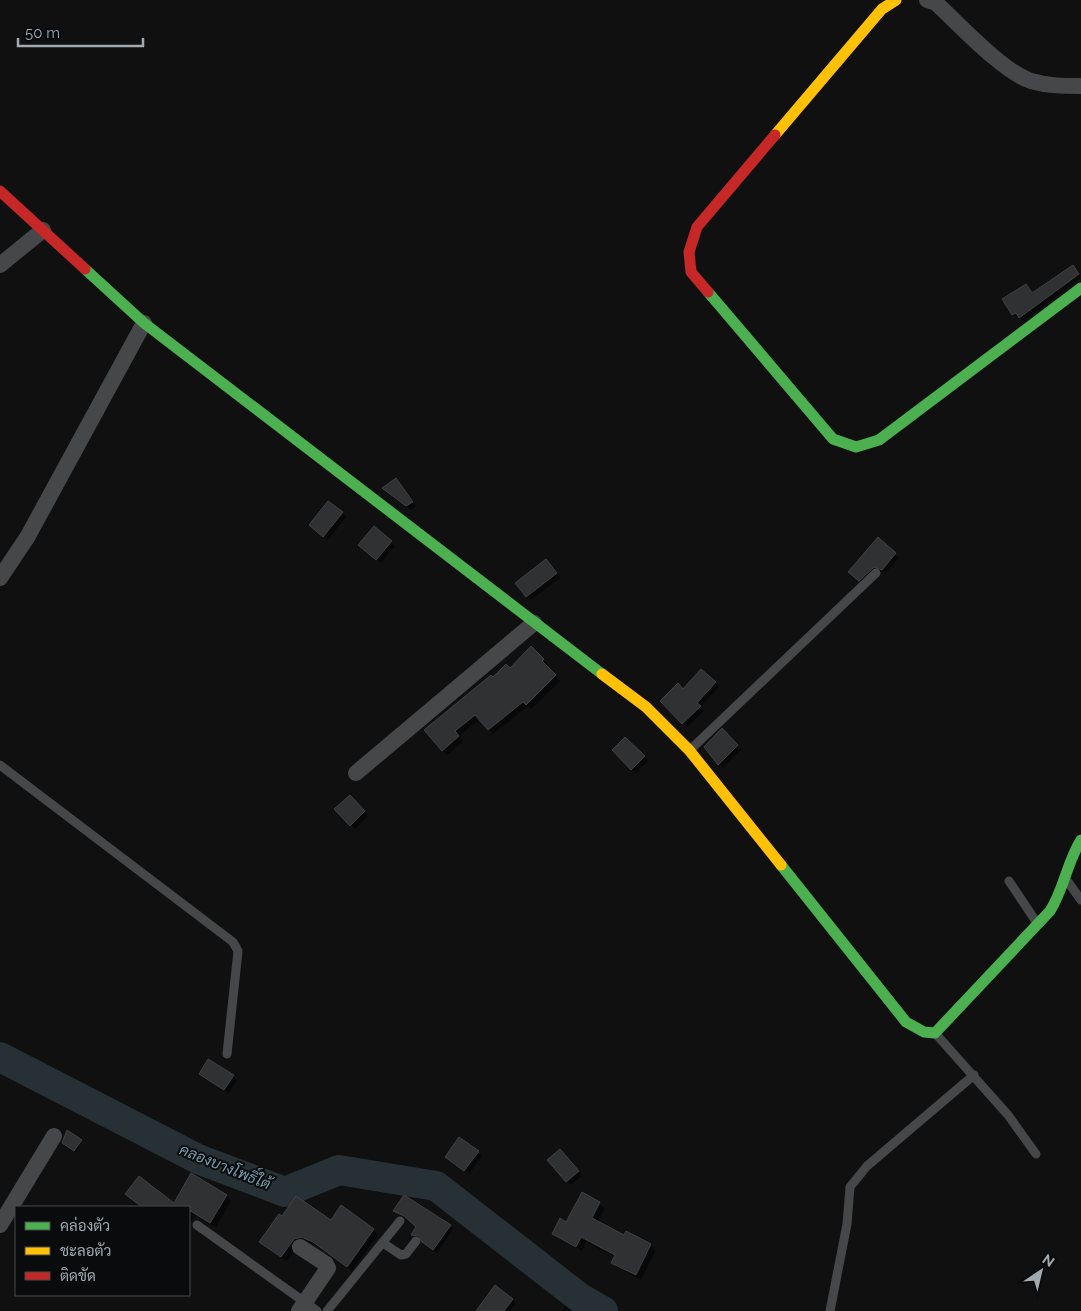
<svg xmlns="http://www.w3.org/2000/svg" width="1081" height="1311" viewBox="0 0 1081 1311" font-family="Raleway,Sarabun,sans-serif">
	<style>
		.shadow { fill: #0007 }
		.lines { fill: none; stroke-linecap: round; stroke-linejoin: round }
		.river { stroke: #273135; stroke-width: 30 }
		.building { fill: #303133; stroke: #3f4244 }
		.lane { stroke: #454749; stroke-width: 9 }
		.street { stroke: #454749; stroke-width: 16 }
		.fast { stroke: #4caf50; stroke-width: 11 }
		.slow { stroke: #ffc107; stroke-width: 11 }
		.jam { stroke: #c62828; stroke-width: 11 }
		.labels { text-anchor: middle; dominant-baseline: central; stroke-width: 4; stroke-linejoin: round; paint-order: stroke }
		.water-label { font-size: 15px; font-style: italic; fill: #779dad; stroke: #0a0b0c }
	</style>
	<rect width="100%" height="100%" fill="#101010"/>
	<g class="shadow">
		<polygon points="1077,271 1081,277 1024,321 1013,314 1032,294"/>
		<polygon points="400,484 416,506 411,510 388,492"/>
		<polygon points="342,513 346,517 328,540 315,529"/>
		<polygon points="878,539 899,558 885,573 878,570 863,583 853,575"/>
		<polygon points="391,542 395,546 381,563 364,549"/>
		<polygon points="550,565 560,578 531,600 517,583"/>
		<polygon points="531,648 548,664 546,666 560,681 531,709 528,706 493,734 480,719 459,736 463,741 447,755 425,730 493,679 510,669"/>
		<polygon points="702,671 719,687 700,708 704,711 687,727 661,701 683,690"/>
		<polygon points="722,730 741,750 723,768 719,764"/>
		<polygon points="625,739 648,761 636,773 613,750"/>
		<polygon points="350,797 368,816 355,829 336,810"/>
		<polygon points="201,1074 233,1076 237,1080 229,1093"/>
		<polygon points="460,1139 482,1156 469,1174 451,1160"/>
		<polygon points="81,1141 82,1142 76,1152 65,1144"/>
		<polygon points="564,1155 582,1176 571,1185 567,1181"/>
		<polygon points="126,1194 174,1205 226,1196 231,1201 216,1227 195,1215 190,1223 189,1222 189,1207 142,1207"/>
		<polygon points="582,1194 605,1208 598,1223 625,1237 651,1245 656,1250 641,1280 618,1268 612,1263 615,1257 586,1242 582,1251 559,1239 554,1234 567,1223"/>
		<polygon points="394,1210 450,1226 453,1229 437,1253 422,1239 416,1238 412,1234 418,1227"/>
		<polygon points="283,1218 331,1222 373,1230 378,1235 352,1271 319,1247 306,1242 299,1244 287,1261 266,1247"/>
		<polygon points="512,1299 516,1303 510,1311 478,1311"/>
		<polygon points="566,1305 574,1311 562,1311"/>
	</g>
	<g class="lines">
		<polyline class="river" points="0,1057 198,1159 285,1192 339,1170 436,1186 580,1298 603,1311"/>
	</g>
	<g class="building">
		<polygon points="1073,265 1079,274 1019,318 1016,313 1012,315 1002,299 1026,284 1032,293"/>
		<polygon points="396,478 413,502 406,506 382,488"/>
		<polygon points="328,501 343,512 323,537 309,525"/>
		<polygon points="374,526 392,541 376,560 358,545"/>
		<polygon points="878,537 896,553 882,570 874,567 859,581 848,572"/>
		<polygon points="546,559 557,573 526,597 515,583"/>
		<polygon points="531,646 544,659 542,661 556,675 526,705 523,702 488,730 475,715 455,731 459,736 442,751 424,730 491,675 493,677 506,664 510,668"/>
		<polygon points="701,669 716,682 697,703 701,706 682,724 660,701 678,683 683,689"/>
		<polygon points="722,728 738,745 718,765 704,747"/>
		<polygon points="625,737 645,756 631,770 612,750"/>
		<polygon points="350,795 365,811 350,826 334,809"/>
		<polygon points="208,1059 234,1075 224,1090 199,1074"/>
		<polygon points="67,1130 82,1140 74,1151 62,1143"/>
		<polygon points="459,1137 479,1151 464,1171 445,1157"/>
		<polygon points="560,1149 579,1171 566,1182 547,1160"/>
		<polygon points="191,1173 227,1195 210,1223 189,1210 189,1207 142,1207 125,1194 139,1176 174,1203"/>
		<polygon points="582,1192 600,1202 592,1218 624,1235 626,1231 651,1244 636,1275 611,1263 615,1255 581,1237 576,1247 552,1234 560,1218 566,1222"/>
		<polygon points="404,1195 451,1225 433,1250 422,1242 419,1236 411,1235 416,1227 404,1216 393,1211"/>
		<polygon points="296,1196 331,1220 341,1205 374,1229 347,1267 313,1242 301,1237 294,1239 281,1257 259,1242 279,1214 282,1216"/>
		<polygon points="495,1285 513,1299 504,1311 476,1311"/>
	</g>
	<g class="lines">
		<g class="lane">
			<polyline points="690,750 876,573"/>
			<polyline points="0,765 233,942 238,951 227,1054"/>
			<polyline points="1009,881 1037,923"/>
			<polyline points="1068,882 1081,900"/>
			<polyline points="935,1033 1008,1115 1036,1154"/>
			<polyline points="197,1225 317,1311"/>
			<polyline points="383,1243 401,1255 406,1254 416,1241"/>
			<polyline points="327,1311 400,1221"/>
			<polyline points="830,1311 847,1224 850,1187 867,1166 974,1075"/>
		</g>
		<g class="street">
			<path d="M927 0 936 3C959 24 1003 72 1031 81 1048 86 1064 86 1081 86"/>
			<polyline points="0,265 43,230"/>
			<polyline points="0,578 28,536 144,323"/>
			<polyline points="356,773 534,623"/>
			<polyline points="0,1225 54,1136"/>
			<polyline points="299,1311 328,1268 326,1264 300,1247"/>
		</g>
		<g class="fast">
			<polyline points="85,269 144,323 602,674"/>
			<polyline points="708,292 833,439 856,447 879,440 1081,288"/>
			<path d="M781 865 906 1022 924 1032 935 1033 1050 911C1064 889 1067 862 1081 840"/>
		</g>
		<g class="slow">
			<polyline points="775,135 882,9 896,0"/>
			<polyline points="602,674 646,707 689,750 781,865"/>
		</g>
		<g class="jam">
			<polyline points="0,191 85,269"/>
			<polyline points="708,292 691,272 689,252 697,227 775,135"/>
		</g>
	</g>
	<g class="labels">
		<g class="water-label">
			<text transform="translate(225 1167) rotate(22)">คลองบางโพธิ์ใต้</text>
		</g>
	</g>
	<rect x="15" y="1206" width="175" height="90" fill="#0a0b0c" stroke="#464a4e"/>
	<rect x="25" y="1222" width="25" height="8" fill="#4caf50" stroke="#464a4e"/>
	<text x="60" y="1231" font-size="15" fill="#a1a9b1">คล่องตัว</text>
	<rect x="25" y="1247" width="25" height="8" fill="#ffc107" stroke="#464a4e"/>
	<text x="60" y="1256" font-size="15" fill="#a1a9b1">ชะลอตัว</text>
	<rect x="25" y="1272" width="25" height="8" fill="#c62828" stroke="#464a4e"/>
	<text x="60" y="1281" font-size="15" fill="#a1a9b1">ติดขัด</text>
	<g transform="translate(1041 1271) rotate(35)" stroke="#0a0b0c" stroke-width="4" paint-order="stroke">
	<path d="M0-4L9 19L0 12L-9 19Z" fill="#a1a9b1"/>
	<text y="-8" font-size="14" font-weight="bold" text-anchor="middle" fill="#a1a9b1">N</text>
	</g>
	<path d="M18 38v8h125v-8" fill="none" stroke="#a1a9b1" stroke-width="2.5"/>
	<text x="25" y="38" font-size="15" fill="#a1a9b1" stroke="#0a0b0c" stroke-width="4" paint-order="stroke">50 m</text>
</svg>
